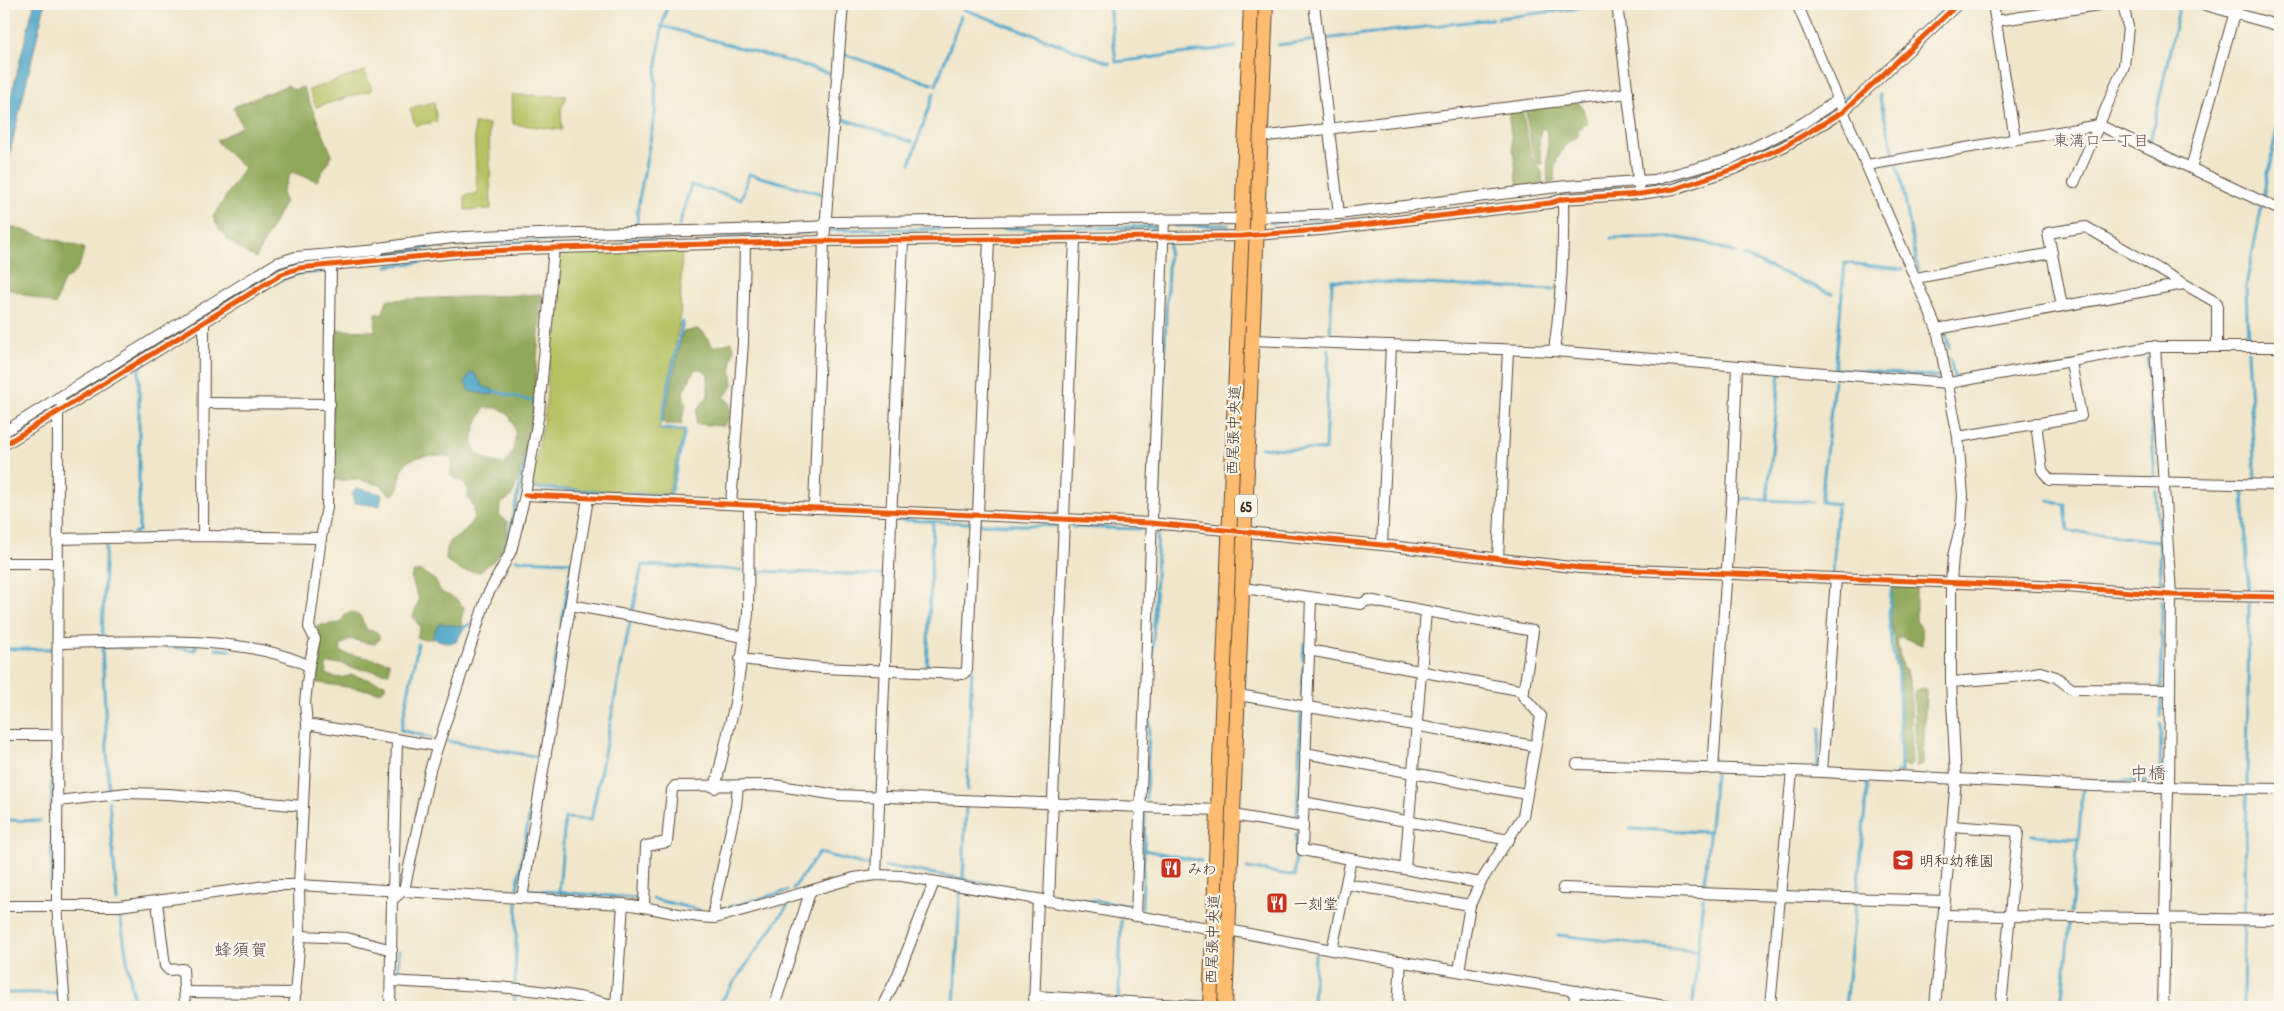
<svg xmlns="http://www.w3.org/2000/svg" width="2284" height="1011" viewBox="0 0 2284 1011" font-family="'Patrick Hand','Klee One',sans-serif">
	<style>
		.green { fill: #b6c264; stroke: #787641 }
		.forest { fill: #90a85a; stroke: #66693c; fill-rule: evenodd }
		.water { fill: #4ba6c9; stroke: #436874 }
		.lines { fill: none; stroke-linecap: round; stroke-linejoin: round }
		.stream { stroke: #4ba6c9; stroke-width: 3 }
		.minor-casing { stroke: #564638; stroke-width: 12 }
		.major-casing { stroke: #564638; stroke-width: 16 }
		.minor { stroke: #fff; stroke-width: 10 }
		.major { stroke: #fdbc70; stroke-width: 14 }
		.cycleway-casing { stroke: #fbf7ec; stroke-width: 8 }
		.cycleway { stroke: #e8590c; stroke-width: 5 }
		.labels { text-anchor: middle; dominant-baseline: central; stroke-width: 4.5; stroke-linejoin: round; paint-order: stroke }
		.shield { fill: #fbf7ec; stroke: #75685c; stroke-width: 1 }
		.shield-label { font-size: 14px; font-weight: bold; fill: #3b2a1e }
		.street-label { font-size: 15px; fill: #3b2a1e; stroke: #fbf7ec }
		.poi-label { font-size: 15px; fill: #3b2a1e; stroke: #fbf7ec; text-anchor: start }
		.neighbourhood-label { font-size: 16px; fill: #63525b; stroke: #fbf7ec }
		.quarter-label { font-size: 18px; fill: #63525b; stroke: #fbf7ec }
	</style>
	<rect width="100%" height="100%" fill="#fbf7ec"/>
	<filter id="ink" filterUnits="userSpaceOnUse"><feTurbulence type="fractalNoise" baseFrequency=".02" numOctaves="2"/><feDisplacementMap in="SourceGraphic" scale="10" xChannelSelector="R" yChannelSelector="G"/><feConvolveMatrix kernelMatrix="1 2 1 2 8 2 1 2 1" color-interpolation-filters="sRGB"/></filter>
	<filter id="wash" filterUnits="userSpaceOnUse"><feTurbulence type="fractalNoise" baseFrequency=".0096" numOctaves="4" result="noise"/><feDisplacementMap in="SourceGraphic" scale="20" xChannelSelector="R" yChannelSelector="G"/><feGaussianBlur stdDeviation="1.12" result="paint"/><feColorMatrix in="noise" values="0 0 0 0 0 0 0 0 0 0 0 0 0 0 0 0 0 1.4 0 .05"/><feComposite in="paint" operator="in"/></filter>
	<g filter="url(#wash)">
		<rect width="100%" height="100%" fill="#f0e6ca"/>
		<g class="green">
			<polygon points="365,71 372,90 316,107 309,90"/>
			<polygon points="512,95 567,96 561,109 562,130 513,124"/>
			<polygon points="434,102 437,122 415,125 410,108"/>
			<polygon points="474,124 489,124 491,209 465,210 465,195 477,194"/>
			<polygon points="682,249 680,321 659,430 684,431 668,494 531,487 545,413 559,252"/>
		</g>
		<g class="forest">
			<path d="M288 85 294 90 303 87 332 155 317 181 291 172 282 193 285 201 256 258C238 250 220 235 213 217L244 168 216 141 242 126 233 107Z"/>
			<path d="M1578 102 1583 108 1587 122 1578 131V136L1566 145 1557 159 1554 171 1555 182 1548 184C1546 165 1550 148 1546 129L1541 128 1539 143 1542 164H1538L1533 154 1525 108Z"/>
			<polygon points="1522,109 1531,156 1542,172 1543,185 1518,188 1508,110"/>
			<path d="M5 225 84 248C81 263 78 273 64 280L55 305 4 287Z"/>
			<path d="M542 294 533 410 519 478 511 497 500 504 499 515 508 522C507 532 506 547 499 555 496 559 485 567 480 572L461 571 446 560 447 547 452 539 456 538 465 531 474 518V506L468 498V489L462 482 450 475 453 459C442 453 411 454 404 466 399 475 402 486 393 495L389 494 381 485 354 479 340 481 332 479 333 330 375 331 376 313 382 315 387 300ZM485 408C490 408 495 407 500 409 520 417 519 450 504 464 465 460 468 435 485 408Z"/>
			<path d="M697 329 704 333 713 347 732 342 734 348 731 362 733 386 724 397 730 403C731 412 731 420 723 426L696 424 697 410 708 396V374L701 369H695L683 392 686 405 681 424H665L663 422 683 332Z"/>
			<polygon points="421,571 436,581 441,592 456,599 464,607 461,621 464,627 440,624 433,639 420,639 417,637 420,627 413,617 419,600 411,577 414,572"/>
			<path d="M1893 582 1916 583V621C1923 629 1923 635 1922 645L1900 636 1897 641 1902 667 1907 670 1911 689 1912 764 1909 767 1901 765 1900 678 1890 616Z"/>
			<path d="M351 612 360 616 367 630 375 631 379 635V640L374 644 349 639 340 647 342 653 389 662V673L352 668 341 663 326 664V674C336 679 342 678 352 675L385 684V688L381 692 313 682 317 638 316 627 322 625 341 623 345 615Z"/>
			<polygon points="1922,688 1925,689 1926,693 1923,764 1916,766 1914,691"/>
		</g>
		<g class="water">
			<polygon points="34,4 45,4 10,152 4,189 4,124"/>
			<polygon points="471,372 474,373 483,386 493,390 494,393 490,395 469,391 465,382"/>
			<polygon points="356,488 382,494 380,506 354,503 352,494"/>
			<polygon points="440,623 464,627 464,628 456,642 448,643 432,638 436,628"/>
		</g>
		<g class="lines">
			<g class="stream">
				<polyline points="1109,4 1116,62 1236,47"/>
				<polyline points="963,9 1110,63"/>
				<polyline points="1498,18 1614,4"/>
				<polyline points="662,26 833,74"/>
				<polyline points="1323,39 1492,19"/>
				<polyline points="1278,45 1316,40"/>
				<polyline points="843,54 932,84"/>
				<polyline points="1892,59 1948,4"/>
				<polyline points="936,85 961,16"/>
				<polyline points="1879,95 1894,154"/>
				<polyline points="1843,100 1866,84"/>
				<polyline points="838,117 912,142"/>
				<polyline points="2150,142 2180,4"/>
				<polyline points="1747,156 1808,126 1819,118"/>
				<polyline points="910,163 934,93"/>
				<path d="M1897 165C1907 199 1910 234 1918 269"/>
				<polyline points="1642,187 1669,183 1728,165"/>
				<polyline points="1561,192 1635,187"/>
				<polyline points="2263,197 2280,114"/>
				<polyline points="1271,223 1325,220"/>
				<polyline points="679,226 691,185 741,199 749,174 823,194"/>
				<polyline points="1175,226 1228,225"/>
				<polyline points="637,227 638,206 655,113 656,73 662,26 668,4"/>
				<polyline points="828,230 1154,227"/>
				<polyline points="1611,238 1678,238 1703,242 1736,253"/>
				<path d="M382 254C407 251 432 246 457 245 574 236 691 241 808 232"/>
				<polyline points="1744,256 1832,294"/>
				<polyline points="387,266 456,258"/>
				<polyline points="1903,269 1845,263 1835,369 1943,377"/>
				<polyline points="281,280 298,274 322,272"/>
				<polyline points="1946,334 1949,348"/>
				<polyline points="1330,338 1332,280 1554,290"/>
				<polyline points="2248,343 2246,286 2262,205"/>
				<polyline points="2248,351 2255,480 2253,480"/>
				<polyline points="1950,358 1954,376 1959,378"/>
				<polyline points="2147,358 2155,479"/>
				<polyline points="1834,380 1821,502 1838,504"/>
				<polyline points="494,391 527,400"/>
				<polyline points="530,400 536,400"/>
				<polyline points="63,401 280,267 298,263 353,257"/>
				<polyline points="661,422 683,322"/>
				<polyline points="16,431 56,406"/>
				<polyline points="1261,448 1325,450 1329,349"/>
				<polyline points="532,488 670,496 685,430 660,429"/>
				<polyline points="2156,490 2162,591"/>
				<polyline points="2243,491 2249,593"/>
				<polyline points="1767,500 1780,373 1782,374"/>
				<polyline points="2049,500 2056,503 2065,504 2068,531 2159,541"/>
				<polyline points="1736,502 1737,499 1813,502"/>
				<polyline points="1158,514 1169,243"/>
				<polyline points="901,520 969,523"/>
				<polyline points="978,524 1056,526"/>
				<polyline points="1072,527 1142,529"/>
				<polyline points="134,533 139,531 139,370 144,364"/>
				<polyline points="502,558 506,550 528,447"/>
				<polyline points="516,560 572,562 517,888"/>
				<polyline points="755,571 885,575"/>
				<polyline points="1833,574 1837,508"/>
				<polyline points="1892,584 1889,616 1891,643 1899,679 1901,772 1897,772"/>
				<polyline points="633,610 642,565 741,570"/>
				<polyline points="464,627 471,624 479,606"/>
				<polyline points="102,636 106,542"/>
				<polyline points="418,644 401,730 432,738"/>
				<polyline points="4,649 53,649"/>
				<polyline points="216,649 230,650"/>
				<polyline points="1303,660 1304,643"/>
				<polyline points="929,668 927,668 933,521"/>
				<polyline points="2161,687 2162,600"/>
				<polyline points="1302,696 1303,668"/>
				<polyline points="2161,716 2161,694"/>
				<polyline points="447,741 539,757"/>
				<polyline points="1817,769 1820,728"/>
				<polyline points="2097,781 2160,781 2161,723"/>
				<polyline points="2247,784 2249,603"/>
				<polyline points="967,790 972,668"/>
				<polyline points="109,791 102,647 162,646 195,650 195,646 197,646"/>
				<polyline points="1146,799 1158,530"/>
				<polyline points="109,801 117,901"/>
				<polyline points="1297,817 1301,715"/>
				<polyline points="4,820 40,821"/>
				<polyline points="1630,829 1710,832"/>
				<polyline points="2032,835 2078,839"/>
				<polyline points="1144,850 1201,861"/>
				<polyline points="885,867 906,869 1042,893"/>
				<polyline points="1247,868 1295,876 1296,834"/>
				<polyline points="963,879 966,804"/>
				<polyline points="793,889 819,853 871,866"/>
				<polyline points="1704,889 1715,774"/>
				<polyline points="529,890 636,898"/>
				<polyline points="559,893 565,818 591,820 630,622"/>
				<polyline points="1857,894 1868,778"/>
				<polyline points="1053,895 1130,906"/>
				<polyline points="51,899 52,758"/>
				<polyline points="653,899 700,910"/>
				<polyline points="1142,908 1145,815"/>
				<polyline points="119,910 135,1007"/>
				<polyline points="721,910 787,891"/>
				<polyline points="52,912 56,961"/>
				<polyline points="2071,913 2083,790"/>
				<polyline points="2244,916 2247,792"/>
				<polyline points="1558,935 1698,951"/>
				<polyline points="399,951 398,976 415,977"/>
				<polyline points="515,987 517,903"/>
				<polyline points="4,993 59,993"/>
				<polyline points="582,993 608,999"/>
				<polyline points="1119,997 1121,921"/>
				<polyline points="1693,1003 1703,898"/>
				<polyline points="514,1007 515,994"/>
				<polyline points="717,1007 788,905"/>
				<polyline points="954,1007 960,894"/>
				<polyline points="1313,1007 1315,955"/>
				<polyline points="1845,1007 1856,903"/>
				<polyline points="2061,1007 2070,921"/>
				<polyline points="2243,1007 2244,923"/>
			</g>
		</g>
	</g>
	<g filter="url(#ink)">
		<g class="lines">
			<g class="minor-casing">
				<g id="minor">
					<polyline points="1314,4 1339,214"/>
					<polyline points="1617,4 1639,188"/>
					<polyline points="1797,4 1937,329 1958,437 1963,496 1961,525 1953,556 1951,582 1951,682 1956,779 1935,1007"/>
					<polyline points="1993,4 2015,139"/>
					<polyline points="2202,4 2280,26"/>
					<polyline points="1996,21 2105,4"/>
					<polyline points="1260,137 1628,93"/>
					<polyline points="1867,165 2099,125 2280,210"/>
					<polyline points="2191,168 2237,4"/>
					<polyline points="2074,183 2124,66 2128,27 2123,4"/>
					<polyline points="1256,217 1339,214 1566,186 1654,180 1730,159 1803,123 1838,100"/>
					<polyline points="826,222 1243,219"/>
					<path d="M379 248C408 244 437 239 466 237 585 230 706 234 825 226"/>
					<polyline points="1916,278 2052,253"/>
					<polyline points="2062,306 2048,233 2086,227 2217,303 2217,346"/>
					<polyline points="1937,329 2184,284"/>
					<polyline points="1252,340 1554,351 1949,383 2150,347 2280,347"/>
					<polyline points="2155,346 2171,595 2169,787"/>
					<path d="M1554 351C1561 300 1564 250 1563 199"/>
					<polyline points="58,398 277,263 296,257 379,250"/>
					<polyline points="204,403 330,404"/>
					<polyline points="58,412 57,906 65,1007"/>
					<polyline points="2036,423 2042,470 2050,480 2280,485"/>
					<polyline points="4,432 58,398 61,403"/>
					<polyline points="1958,437 2081,416 2071,362"/>
					<polyline points="4,445 282,274 299,268 466,252 554,248 824,241 1242,236 1320,230 1550,203 1563,199 1640,194 1674,189 1734,169 1783,147 1843,112 1958,4"/>
					<polyline points="525,495 1151,523 1382,545 1580,568 2066,587 2171,595 2280,597"/>
					<polyline points="731,504 743,343 745,243"/>
					<polyline points="814,508 824,241 843,4"/>
					<polyline points="978,515 989,239"/>
					<polyline points="203,536 204,322"/>
					<polyline points="58,539 203,536 321,538 327,507 331,266"/>
					<polyline points="1382,545 1391,345"/>
					<polyline points="1498,558 1508,350"/>
					<polyline points="4,563 58,563"/>
					<polyline points="1243,588 1361,604 1368,600 1533,631 1523,696 1541,716 1523,816 1480,883 1470,905 1459,971"/>
					<polyline points="1311,598 1302,850 1480,883"/>
					<polyline points="571,605 744,637"/>
					<path d="M58 643C131 642 243 633 309 666L305 703 307 724 299 885 300 936 294 1007"/>
					<polyline points="1309,650 1524,691"/>
					<polyline points="740,659 822,668 963,674 967,670 974,515"/>
					<polyline points="309,666 315,639 309,627 321,538"/>
					<polyline points="1951,682 2014,677 2040,672 2056,677 2072,689 2170,690"/>
					<polyline points="1239,695 1535,746"/>
					<polyline points="307,724 437,746"/>
					<polyline points="4,735 58,735"/>
					<polyline points="1305,753 1526,794"/>
					<polyline points="1577,764 1822,772 2093,786 2280,789"/>
					<polyline points="1713,769 1732,496 1737,366"/>
					<polyline points="1822,772 1836,578"/>
					<polyline points="715,788 735,703 748,614 749,505"/>
					<polyline points="58,801 127,793 169,794 303,806"/>
					<polyline points="1303,802 1509,840"/>
					<polyline points="1233,815 1303,827"/>
					<polyline points="1952,826 2018,831 2001,1007"/>
					<polyline points="1405,869 1426,611"/>
					<polyline points="876,875 903,240"/>
					<polyline points="1346,884 1470,905"/>
					<polyline points="1563,888 1780,896 1792,771"/>
					<polyline points="393,894 397,739"/>
					<polyline points="522,898 588,498"/>
					<polyline points="1049,901 1075,238"/>
					<polyline points="157,902 165,966 169,970 183,969 185,1007"/>
					<path d="M4 906H119L273 885H299L623 904C654 907 684 918 715 918L854 878 876 875 902 876 1213 929 1229 930 1332 950 1671 1007"/>
					<polyline points="644,906 646,846 667,842 672,790 675,786 774,785 837,795 1217,810"/>
					<polyline points="1136,915 1164,219"/>
					<polyline points="1944,915 2280,920"/>
					<polyline points="715,918 714,907 736,806 738,786"/>
					<polyline points="300,936 347,938 392,950"/>
					<polyline points="1332,950 1351,859"/>
					<path d="M391 981C465 986 544 985 616 1006L623 904"/>
					<polyline points="184,992 296,993"/>
					<polyline points="1034,996 1210,1007"/>
					<polyline points="390,1007 392,900 404,890 430,770 487,596 511,551 525,495 539,412 554,248"/>
					<polyline points="774,1007 810,892"/>
					<polyline points="882,1007 897,977 934,882"/>
					<polyline points="1034,1007 1038,899"/>
					<polyline points="1398,1007 1401,961"/>
					<polyline points="1574,1007 1575,991"/>
					<polyline points="1770,1007 1780,896 1945,901"/>
					<polyline points="2163,1007 2168,787"/>
				</g>
			</g>
			<g class="major-casing">
				<g id="major">
					<polyline points="1210,1007 1251,4"/>
					<polyline points="1225,1007 1266,4"/>
				</g>
			</g>
			<use href="#minor" class="minor"/>
			<use href="#major" class="major"/>
			<g class="cycleway-casing">
				<g id="cycleway">
					<polyline points="4,445 282,274 299,268 466,252 554,248 824,241 1242,236 1320,230 1550,203 1563,199 1640,194 1674,189 1734,169 1783,147 1843,112 1958,4"/>
					<polyline points="525,495 1151,523 1382,545 1580,568 2066,587 2171,595 2280,597"/>
				</g>
			</g>
			<use href="#cycleway" class="cycleway"/>
		</g>
	</g>
	<defs>
		<g id="school-square" transform="scale(1.125)"><rect x="-9" y="-9" width="18" height="18" rx="4" fill="#c8321e" stroke="#fbf7ec"/><path d="M0-5L7-2L0 1L-7-2ZM-4 1L0 2.5L4 1V4Q0 6-4 4Z" fill="#fff"/></g>
		<g id="restaurant-square" transform="scale(1.125)"><rect x="-9" y="-9" width="18" height="18" rx="4" fill="#c8321e" stroke="#fbf7ec"/><path d="M-5-6h1v4h1v-4h1v4h1v-4h1v5L-1.5 .5V6h-2V.5L-5-1ZM5-6V6H3V1.5H1.5Q1.5-4 5-6Z" fill="#fff"/></g>
	</defs>
	<g fill-rule="evenodd">
		<use href="#school-square" x="1903" y="860"/>
		<use href="#restaurant-square" x="1171" y="868"/>
		<use href="#restaurant-square" x="1277" y="903"/>
	</g>
	<g class="labels">
		<rect class="shield" x="1235" y="494.5" width="22" height="23" rx="4"/>
		<g class="shield-label">
			<text x="1246" y="506">65</text>
		</g>
		<g class="street-label">
			<text transform="translate(1233 430) rotate(-88)">西尾張中央道</text>
			<text transform="translate(1212 939) rotate(-88)">西尾張中央道</text>
		</g>
		<g class="poi-label">
			<text x="1919" y="860">明和幼稚園</text>
			<text x="1187" y="868">みわ</text>
			<text x="1293" y="903">一刻堂</text>
		</g>
		<g class="neighbourhood-label">
			<text x="2101" y="140">東溝口一丁目</text>
		</g>
		<g class="quarter-label">
			<text x="2148" y="772">中橋</text>
			<text x="241" y="949">蜂須賀</text>
		</g>
	</g>
	<rect width="2284" height="1011" fill="none" stroke="#fbf7ec" stroke-width="20"/>
</svg>
